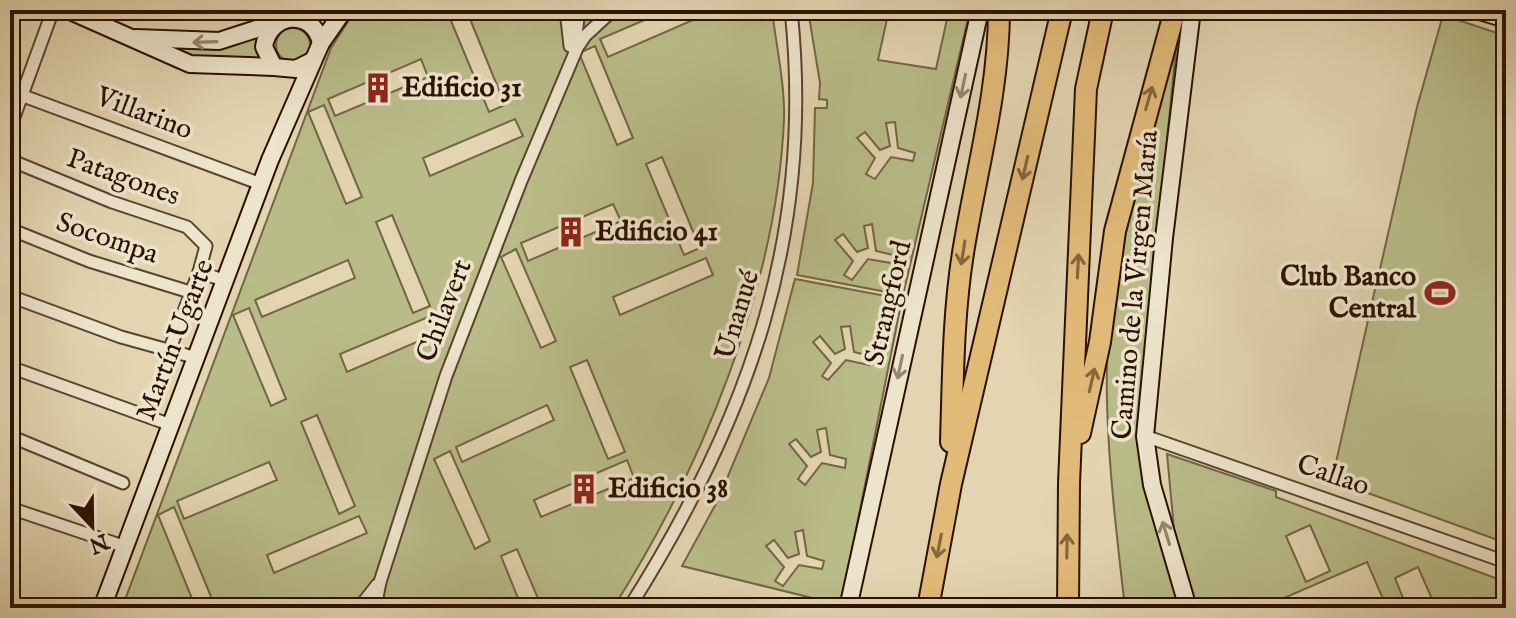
<svg xmlns="http://www.w3.org/2000/svg" width="1516" height="618" viewBox="0 0 1516 618" font-family="'IM FELL English',serif">
	<style>
		.green { fill: #b9bc88; stroke: #726644; stroke-width: 2; fill-rule: evenodd }
		.lines { fill: none; stroke-linecap: round; stroke-linejoin: round }
		.street-casing { stroke: #5a422c; stroke-width: 15 }
		.secondary-casing { stroke: #2c1100; stroke-width: 20 }
		.highway-casing { stroke: #2c1100; stroke-width: 24 }
		.street { stroke: #ede4cc; stroke-width: 11 }
		.secondary { stroke: #ede4cc; stroke-width: 16 }
		.highway { stroke: #e2ba78; stroke-width: 20 }
		.oneway { stroke: #968570 }
		.oneway2 { stroke: #87663c }
		.labels { text-anchor: middle; dominant-baseline: central; stroke-width: 7; stroke-linejoin: round; paint-order: stroke }
		.poi-label { font-size: 28px; font-weight: bold; fill: #2c1100; stroke: #ede4cc; text-anchor: start }
		.street-label { font-size: 28px; fill: #2c1100; stroke: #ede4cc }
	</style>
	<rect width="100%" height="100%" fill="#e3d5b1"/>
	<filter id="stains"><feTurbulence type="fractalNoise" baseFrequency=".0025" numOctaves="4"/><feColorMatrix values="0 0 0 0 .2 0 0 0 0 .09 0 0 0 0 .02 0 0 0 .5 -.17"/></filter>
	<radialGradient id="worn" r=".72"><stop offset=".6" stop-color="#630" stop-opacity="0"/><stop offset="1" stop-color="#630" stop-opacity=".3"/></radialGradient>
	<g class="green">
		<path d="M374 10H668L600 39 608 57 700 17 698 10H772C776 45 785 84 784 119 777 286 702 468 613 608H542L517 549 501 556 522 608H122L331 48 351 17ZM468 14 505 105 489 112 451 21ZM595 46 633 138 617 145 579 53ZM421 59 428 77 335 116 328 99ZM324 105 362 197 346 204 308 112ZM515 119 523 136 430 176 423 158ZM662 157 700 248 684 255 646 164ZM613 204 621 221 528 261 521 243ZM392 215 430 306 413 313 376 222ZM516 249 556 341 541 348 501 257ZM706 258 713 275 620 315 613 297ZM348 260 355 278 262 317 255 300ZM249 308 286 399 271 406 233 315ZM433 315 440 332 347 372 340 354ZM587 360 625 452 608 459 570 367ZM547 405 554 420 462 462 456 447ZM317 415 355 506 339 514 301 422ZM450 451 490 541 475 549 434 459ZM627 460 634 478 541 517 534 500ZM269 462 277 480 184 519 177 501ZM174 507 212 599 195 606 158 515ZM359 516 367 533 274 573 267 555Z"/>
		<path d="M808 10H889L878 60 936 69 949 10H970L903 295 797 275 813 183 815 108H827V100L819 99 820 83ZM895 122 898 148 915 153 913 161 891 157 875 179 866 174 875 158 857 138 865 132 880 150 890 146 886 123ZM872 224 876 251 893 255 891 263 868 259 852 280 844 275 853 261 835 240 843 234 857 252 868 248 864 226Z"/>
		<polygon points="1443,15 1506,36 1506,543 1332,480 1378,276 1376,271 1380,269 1417,107"/>
		<circle cx="293" cy="45" r="17"/>
		<path d="M1178 28 1138 435 1145 487 1181 608H1125C1111 484 1094 357 1121 233 1136 164 1159 96 1178 28Z"/>
		<polygon points="255,36 262,62 205,63 145,43"/>
		<path d="M795 279 902 299 841 605 682 566 718 500 769 378ZM850 326 854 352 870 356 869 365 846 360 828 380 822 376 831 363 813 342 820 336 835 354 845 349 841 327ZM826 428 830 455 846 459 845 468 822 463 805 485 798 479 807 466 789 444 796 439 811 457 821 452 817 430ZM803 530 807 556 824 561 822 569 799 565 783 586 775 581 784 567 766 546 774 540 788 558 799 554 795 532Z"/>
		<path d="M1167 454 1276 491V497L1506 582V608H1436L1418 567 1395 578 1407 608H1387L1367 562 1270 604 1271 608H1197L1174 529ZM1310 525 1330 571 1306 582 1286 536Z"/>
	</g>
	<g class="lines">
		<g class="street-casing">
			<g id="street">
				<polyline points="566,10 570,46"/>
				<polyline points="575,43 579,10"/>
				<polyline points="10,91 261,184"/>
				<polyline points="10,128 53,10"/>
				<polyline points="10,160 112,202 187,227 206,246 199,272 226,281"/>
				<polyline points="10,229 89,261 190,292"/>
				<polyline points="10,296 121,337 197,358"/>
				<polyline points="169,351 199,272"/>
				<polyline points="10,367 171,425"/>
				<polyline points="10,436 123,483"/>
				<polyline points="1145,436 1506,562"/>
				<polyline points="10,508 126,547"/>
				<polyline points="359,608 377,585"/>
				<polyline points="375,608 380,582 446,376 521,181 577,48 585,36 613,10"/>
				<path d="M629 608C748 420 815 235 791 10"/>
			</g>
		</g>
		<g class="secondary-casing">
			<g id="secondary">
				<polyline points="68,10 190,64 274,67"/>
				<polyline points="1476,10 1506,19"/>
				<polyline points="136,38 219,41 275,23"/>
				<path d="M312 61 296 69 274 67 264 47C269 12 313 8 321 43"/>
				<polyline points="102,608 270,160 321,43 344,10"/>
				<polyline points="848,608 980,10"/>
				<polyline points="1188,608 1152,485 1145,436 1164,238 1192,10"/>
			</g>
		</g>
		<g class="highway-casing">
			<g id="highway">
				<polyline points="1080,433 1100,342 1115,231 1175,10"/>
				<path d="M951 442C953 379 953 316 963 253 976 172 999 92 999 10"/>
				<polyline points="928,608 951,484 1062,10"/>
				<polyline points="1068,608 1069,483 1086,89 1103,10"/>
			</g>
		</g>
		<use href="#street" class="street"/>
		<use href="#secondary" class="secondary"/>
		<use href="#highway" class="highway"/>
	</g>
	<defs><path id="oneway-shaft" d="M-6 0H5M1.5-3L5.5 0L1.5 3" fill="none" stroke-width="1.6" stroke-linecap="round" stroke-linejoin="round" transform="scale(2)"/></defs>
	<g class="oneway">
		<use href="#oneway-shaft" transform="translate(205 42) rotate(178)"/>
		<use href="#oneway-shaft" transform="translate(963 86) rotate(102)"/>
		<use href="#oneway-shaft" transform="translate(900 367) rotate(102)"/>
		<use href="#oneway-shaft" transform="translate(1166 533) rotate(-107)"/>
	</g>
	<g class="oneway2">
		<use href="#oneway-shaft" transform="translate(1149 98) rotate(-74)"/>
		<use href="#oneway-shaft" transform="translate(1025 168) rotate(103)"/>
		<use href="#oneway-shaft" transform="translate(963 253) rotate(99)"/>
		<use href="#oneway-shaft" transform="translate(1078 266) rotate(-87)"/>
		<use href="#oneway-shaft" transform="translate(1092 380) rotate(-77)"/>
		<use href="#oneway-shaft" transform="translate(939 546) rotate(101)"/>
		<use href="#oneway-shaft" transform="translate(1067 546) rotate(-89)"/>
	</g>
	<defs>
		<g id="building-bare" transform="scale(2.4)"><path d="M-4-6H4V6H1V3H-1V6H-4ZM-2.5-4.3h1.7v1.8h-1.7ZM.8-4.3h1.7v1.8H.8ZM-2.5-1h1.7V.8h-1.7ZM.8-1h1.7V.8H.8Z" fill="#8f2418" stroke="#ede4cc" stroke-width="2.5" paint-order="stroke"/></g>
		<g id="stadium-bare" transform="scale(2.4)"><path d="M0-5a6.5 5 0 1 0 0 10a6.5 5 0 1 0 0-10ZM-3.5-1.8h7v3.6h-7Z" fill="#8f2418" stroke="#ede4cc" stroke-width="2.5" paint-order="stroke"/></g>
	</defs>
	<g fill-rule="evenodd">
		<use href="#building-bare" x="378" y="88"/>
		<use href="#building-bare" x="571" y="232"/>
		<use href="#stadium-bare" x="1440" y="293"/>
		<use href="#building-bare" x="584" y="489"/>
	</g>
	<g class="labels">
		<g class="poi-label">
			<text x="402" y="88">Edificio 31</text>
			<text x="595" y="232">Edificio 41</text>
			<text x="1416" y="277" text-anchor="end">Club Banco<tspan x="1416" dy="32">Central</tspan></text>
			<text x="608" y="489">Edificio 38</text>
		</g>
		<g class="street-label">
			<text transform="translate(144 114) rotate(21)">Villarino</text>
			<text transform="translate(123 178) rotate(20)">Patagones</text>
			<text transform="translate(107 239) rotate(19)">Socompa</text>
			<text transform="translate(1136 285) rotate(-85)">Camino de la Virgen María</text>
			<text transform="translate(889 303) rotate(-77)">Strangford</text>
			<text transform="translate(445 311) rotate(-69)">Chilavert</text>
			<text transform="translate(738 315) rotate(-73)">Unanué</text>
			<text transform="translate(176 340) rotate(-69)">Martín Ugarte</text>
			<text transform="translate(1333 476) rotate(19)">Callao</text>
		</g>
	</g>
	<rect width="1516" height="618" fill="none" stroke="#e3d5b1" stroke-width="40"/>
	<rect x="12" y="12" width="1492" height="594" fill="none" stroke="#2c1100" stroke-width="4"/>
	<rect x="20" y="20" width="1476" height="578" fill="none" stroke="#2c1100" stroke-width="2"/>
	<g transform="translate(92 526) rotate(158)" stroke="#ede4cc" stroke-width="6" paint-order="stroke">
	<path d="M0-6L14 30L0 20L-14 30Z" fill="#2c1100"/>
	<text y="-12" font-size="22" font-weight="bold" text-anchor="middle" fill="#2c1100">N</text>
	</g>
	<rect width="100%" height="100%" filter="url(#stains)"/>
	<rect width="100%" height="100%" fill="url(#worn)"/>
</svg>
